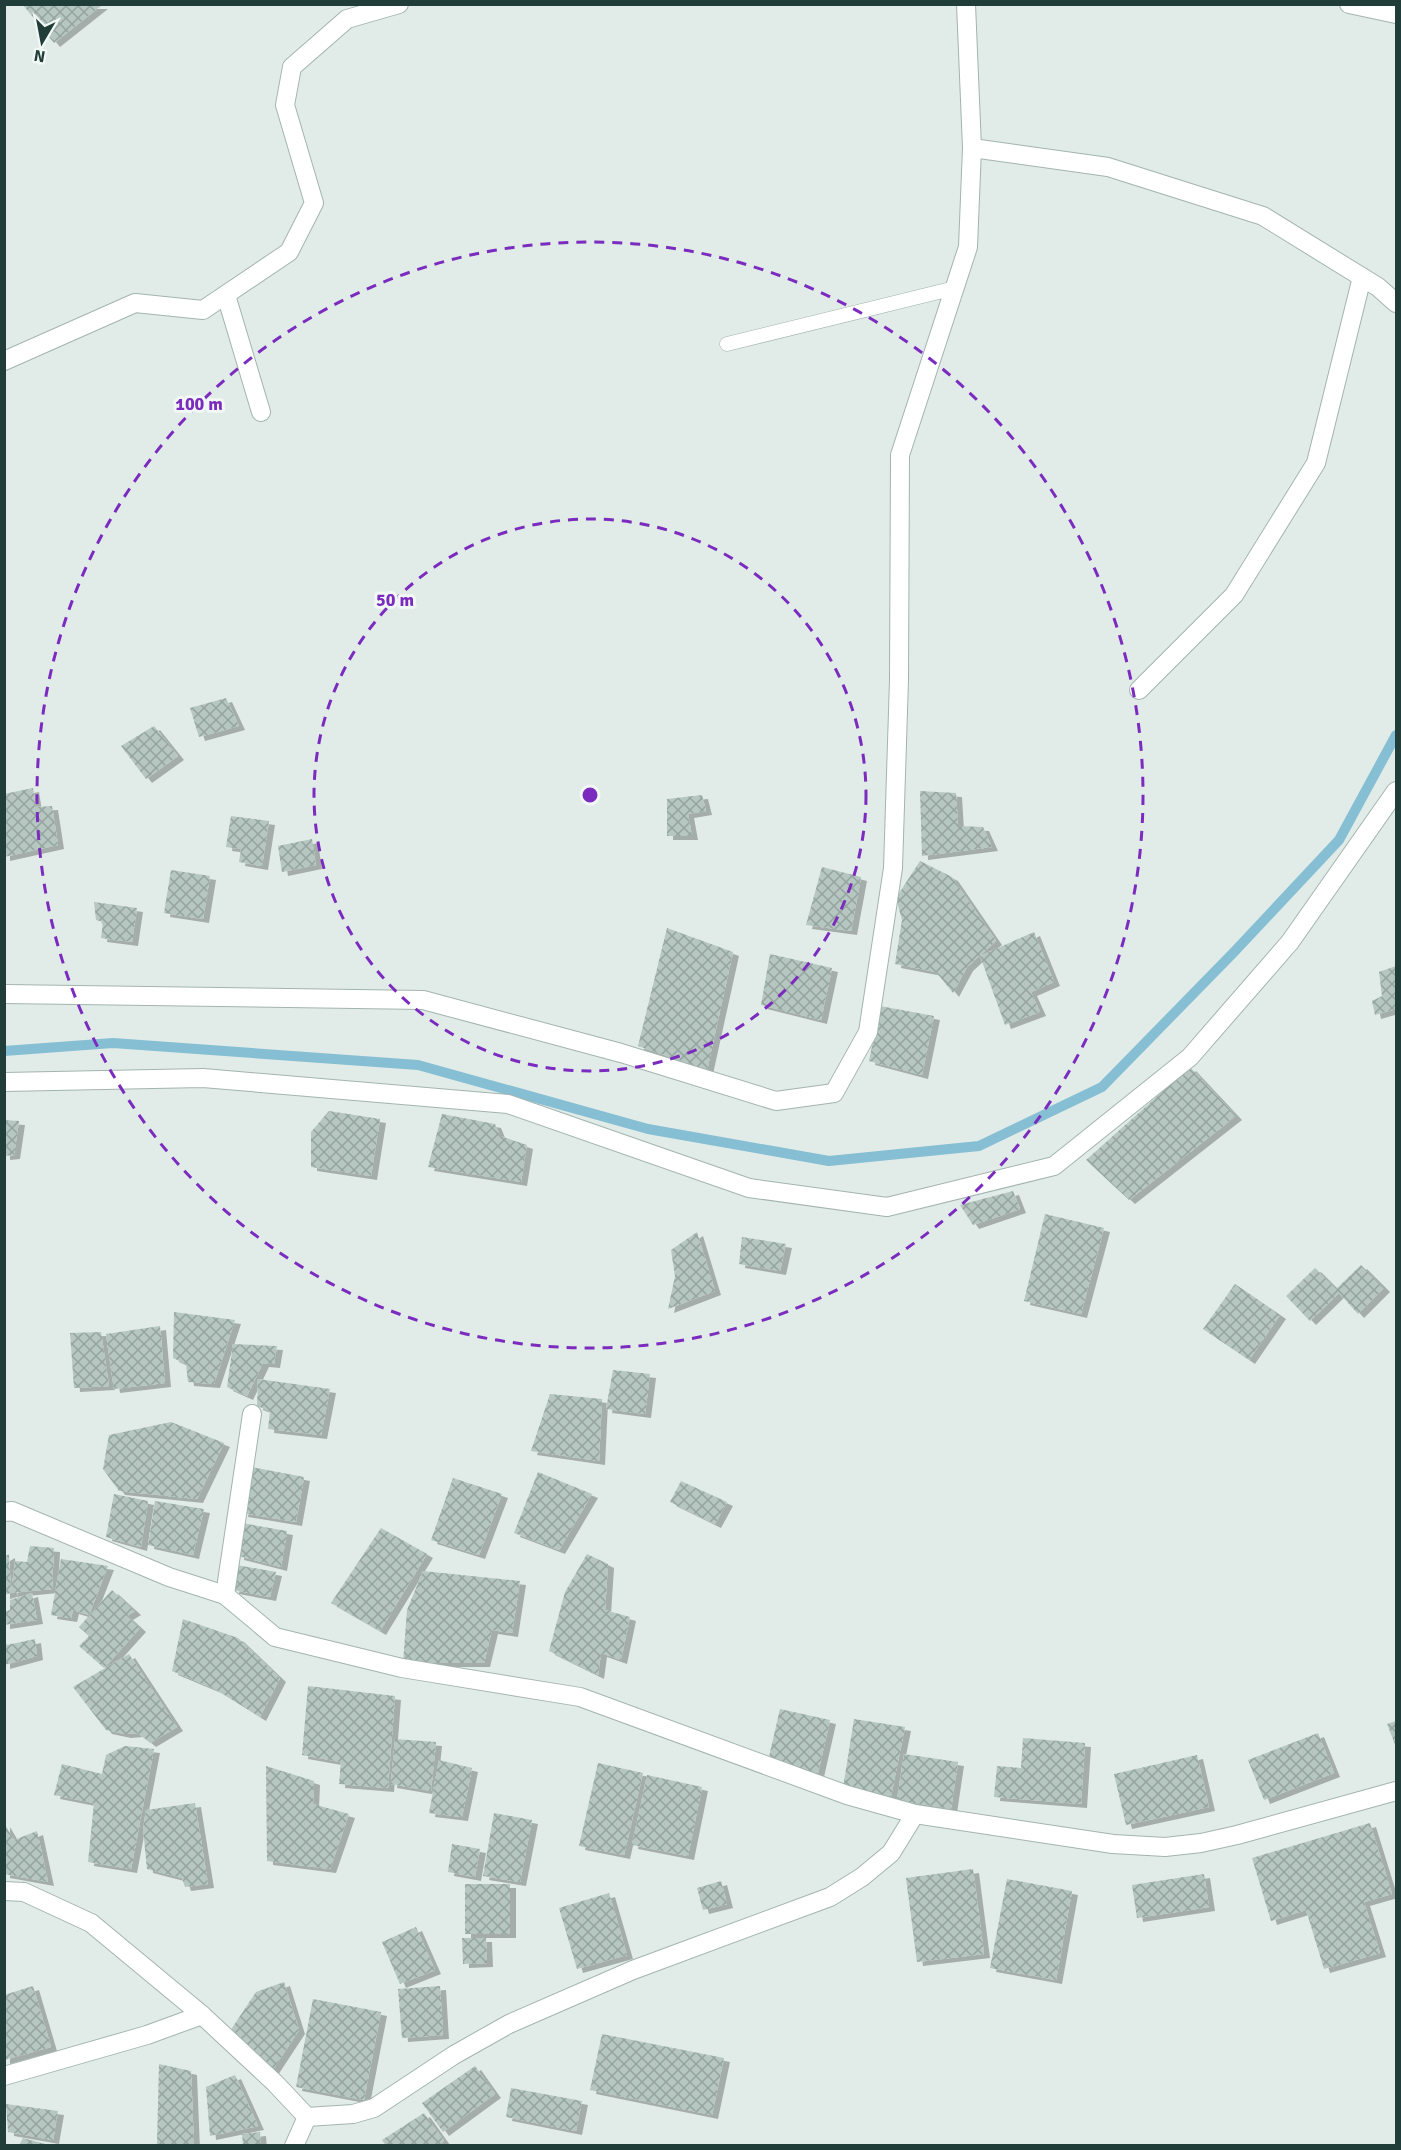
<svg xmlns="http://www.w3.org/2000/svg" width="1401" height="2150" viewBox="0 0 1401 2150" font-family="Signika,sans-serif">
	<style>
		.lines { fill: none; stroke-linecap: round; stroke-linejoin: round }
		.stream { stroke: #86bfd3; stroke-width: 10 }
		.building { fill: url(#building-cross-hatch); filter: url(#shadow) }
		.service-casing { stroke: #a3b4b0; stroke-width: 15 }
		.minor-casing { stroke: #a3b4b0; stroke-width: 20 }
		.service { stroke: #fff; stroke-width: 14 }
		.minor { stroke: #fff; stroke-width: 18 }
		.ring { fill: none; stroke: #7b2cbf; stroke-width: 3; stroke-dasharray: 10 8 }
		.centre { fill: #7b2cbf; stroke: #f1f8f6; stroke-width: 3 }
		.ring-label { font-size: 18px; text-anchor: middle; font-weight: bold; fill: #7b2cbf; stroke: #f1f8f6; stroke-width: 6; stroke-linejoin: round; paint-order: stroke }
	</style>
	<defs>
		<pattern id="building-cross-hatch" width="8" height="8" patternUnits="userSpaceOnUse" patternTransform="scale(1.5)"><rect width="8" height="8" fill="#b6c7c1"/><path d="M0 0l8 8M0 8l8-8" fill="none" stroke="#94a39e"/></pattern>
		<filter id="shadow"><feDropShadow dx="6" dy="4" stdDeviation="0" flood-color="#0004"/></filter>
	</defs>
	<rect width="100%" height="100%" fill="#e1ece8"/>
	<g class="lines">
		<polyline class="stream" points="4,1051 113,1043 418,1065 648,1129 829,1161 979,1146 1102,1087 1235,951 1339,840 1396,735"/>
	</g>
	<g class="building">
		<polygon points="23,5 102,5 54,43"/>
		<polygon points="226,698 239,726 199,737 190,708"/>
		<polygon points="154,726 178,756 146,779 121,746"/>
		<polygon points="33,788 36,807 52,806 58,845 4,857 4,794"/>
		<polygon points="920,791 956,793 958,826 983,827 992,847 922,856"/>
		<polygon points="702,795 706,811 688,814 692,836 667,836 667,799"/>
		<polygon points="231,816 269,821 262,866 239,862 241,849 226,847"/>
		<polygon points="312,839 316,865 282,872 278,846"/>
		<polygon points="920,861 952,877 996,941 967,967 953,993 936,972 895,964 902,920 896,898"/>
		<polygon points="822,867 861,877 851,931 806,925"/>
		<polygon points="171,870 210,876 203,919 164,913"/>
		<polygon points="94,902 137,908 132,942 101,938 103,922 96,920"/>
		<polygon points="667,928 733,952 707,1070 638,1046"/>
		<polygon points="1034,932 1054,982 1031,992 1040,1012 1005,1025 980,956"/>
		<polygon points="770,954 832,968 821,1020 761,1005"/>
		<polygon points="1396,966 1396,1009 1375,1015 1372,1001 1382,996 1379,972"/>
		<polygon points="880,1006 934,1016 922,1075 869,1061"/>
		<polygon points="1190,1067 1236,1116 1129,1200 1086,1160"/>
		<polygon points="329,1111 380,1119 371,1176 311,1167 311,1132"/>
		<polygon points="442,1114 495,1124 500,1136 527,1145 521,1182 428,1167"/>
		<polygon points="4,1120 19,1121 14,1155 4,1156"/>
		<polygon points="1013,1191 1020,1209 973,1225 960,1205"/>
		<polygon points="1045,1214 1104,1228 1081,1314 1024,1301"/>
		<polygon points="697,1232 715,1291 668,1309 675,1276 671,1250"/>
		<polygon points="742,1237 786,1244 780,1271 739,1264"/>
		<polygon points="1361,1265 1384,1288 1358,1314 1339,1293 1310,1321 1286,1296 1315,1268 1336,1289"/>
		<polygon points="1235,1284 1280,1315 1249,1360 1203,1329"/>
		<polygon points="174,1312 235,1320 214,1384 188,1382 186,1364 173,1358"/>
		<polygon points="160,1326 165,1383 114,1389 106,1334"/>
		<polygon points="101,1332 109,1386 74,1388 70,1333"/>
		<polygon points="233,1344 277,1346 274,1364 263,1363 247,1396 227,1387"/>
		<polygon points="613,1370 650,1374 645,1414 606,1409"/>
		<polygon points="258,1379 330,1389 321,1435 268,1429 270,1411 257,1406"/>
		<polygon points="550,1394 602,1399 599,1461 531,1451"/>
		<polygon points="171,1422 224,1443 197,1499 119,1491 103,1469 109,1435"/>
		<polygon points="251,1467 304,1477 296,1522 242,1513"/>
		<polygon points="538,1472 592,1494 559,1550 514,1533"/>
		<polygon points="453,1478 502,1494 479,1555 431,1540"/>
		<polygon points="681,1481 727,1502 715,1524 670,1502"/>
		<polygon points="114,1494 148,1501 141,1547 106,1537"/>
		<polygon points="155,1501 204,1509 193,1555 148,1545"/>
		<polygon points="242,1523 287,1531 281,1567 238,1556"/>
		<polygon points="381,1528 427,1554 380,1631 331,1603"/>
		<polygon points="30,1546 54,1548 52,1589 11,1593 15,1561 27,1562"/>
		<polygon points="9,1554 11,1593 4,1595 4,1557"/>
		<polygon points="587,1554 608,1564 605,1610 630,1617 621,1660 601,1653 598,1675 549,1651 565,1592"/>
		<polygon points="61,1559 108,1566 89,1615 73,1610 71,1618 51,1615"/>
		<polygon points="237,1565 276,1572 270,1597 233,1590"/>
		<polygon points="423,1571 520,1581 512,1633 492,1630 484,1663 403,1663 407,1610"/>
		<polygon points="112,1590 135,1611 127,1616 140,1628 104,1668 79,1646 89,1636 79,1627"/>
		<polygon points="32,1593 37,1620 4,1625 4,1612 10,1610 10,1600"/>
		<polygon points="183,1619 238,1638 280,1678 260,1717 215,1689 172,1671"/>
		<polygon points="4,1639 7,1645 35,1639 37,1656 4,1665"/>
		<polygon points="129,1654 177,1727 150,1743 138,1733 125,1734 106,1730 73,1687"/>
		<polygon points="308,1686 395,1696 388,1788 339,1784 341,1762 302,1755"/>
		<polygon points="780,1709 830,1720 818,1773 768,1761"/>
		<polygon points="854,1719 905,1727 891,1796 843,1788"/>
		<polygon points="1396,1721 1396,1747 1387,1724"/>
		<polygon points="1318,1733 1334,1773 1264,1800 1248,1760"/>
		<polygon points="1023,1738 1085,1743 1081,1804 994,1797 997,1766 1021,1768"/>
		<polygon points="395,1739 436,1742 431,1791 391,1784"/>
		<polygon points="125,1746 154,1749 131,1869 88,1862 94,1803 54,1795 62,1764 102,1774 106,1755"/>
		<polygon points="904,1754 958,1762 951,1809 897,1800"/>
		<polygon points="1197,1755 1209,1807 1126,1825 1114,1774"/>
		<polygon points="439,1760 472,1768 462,1817 429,1813"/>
		<polygon points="598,1763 643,1773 624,1855 579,1846"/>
		<polygon points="266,1766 314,1781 313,1804 349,1814 330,1869 267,1861"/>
		<polygon points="647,1775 702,1787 688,1856 632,1845"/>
		<polygon points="195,1803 208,1884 185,1887 182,1878 147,1869 143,1829 146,1810"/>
		<polygon points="494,1813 532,1820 520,1882 483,1876"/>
		<polygon points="4,1823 14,1840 37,1831 48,1882 4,1874"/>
		<polygon points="1370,1823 1392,1894 1364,1902 1380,1953 1324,1969 1306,1910 1271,1921 1252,1858"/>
		<polygon points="452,1844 480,1849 475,1877 448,1872"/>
		<polygon points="973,1869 984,1954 917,1962 906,1878"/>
		<polygon points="1204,1874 1209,1907 1137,1918 1132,1885"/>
		<polygon points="1007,1879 1072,1891 1056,1980 990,1968"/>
		<polygon points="721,1881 727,1904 703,1910 697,1888"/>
		<rect x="465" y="1884" width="45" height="50"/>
		<polygon points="609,1893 627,1955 577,1969 559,1908"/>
		<polygon points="416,1927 435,1970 400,1984 382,1942"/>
		<polygon points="462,1938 486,1938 487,1963 463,1964"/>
		<polygon points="284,1982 299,2030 272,2071 230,2031 256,1992"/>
		<polygon points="33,1986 51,2047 4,2060 4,1995"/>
		<polygon points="440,1986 443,2035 402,2038 398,1989"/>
		<polygon points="313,1999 381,2012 364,2100 296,2087"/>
		<polygon points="602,2034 724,2058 712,2115 590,2090"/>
		<polygon points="159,2064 191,2071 194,2146 157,2144"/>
		<polygon points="475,2066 495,2094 443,2132 422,2103"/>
		<polygon points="235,2075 258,2126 210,2136 206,2087"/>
		<polygon points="511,2088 582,2101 576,2131 506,2117"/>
		<polygon points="6,2104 58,2111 53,2140 8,2132"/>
		<polygon points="424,2113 444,2141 438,2146 386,2146 382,2140"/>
		<polygon points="260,2132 261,2146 243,2146 242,2134"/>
		<polygon points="23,2138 49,2145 49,2146 19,2146"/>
	</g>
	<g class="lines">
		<g class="service-casing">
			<polyline id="service" points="727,344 955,288"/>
		</g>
		<g class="minor-casing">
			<g id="minor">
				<polyline points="1349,4 1396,14"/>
				<polyline points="972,148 1108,167 1263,216 1378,287 1396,303"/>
				<polyline points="226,295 261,412"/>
				<polyline points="4,361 135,303 203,310 289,252 314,203 285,105 292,67 347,19 399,4"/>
				<polyline points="1139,690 1234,595 1316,463 1362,277"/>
				<polyline points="4,994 423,1000 621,1053 776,1101 834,1093 868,1032 893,868 899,680 900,455 968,247 972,148 966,4"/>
				<polyline points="4,1082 203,1078 508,1104 749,1188 887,1207 1054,1166 1190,1057 1290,942 1396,791"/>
				<polyline points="4,1512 12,1511 169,1577 225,1595 275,1637 402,1668 580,1697 847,1795 915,1814 1113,1844 1165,1847 1201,1843 1237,1835 1396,1791"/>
				<polyline points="225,1595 252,1414"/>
				<polyline points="4,1891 24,1892 91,1923 202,2015 275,2083 307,2117"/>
				<polyline points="4,2076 147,2035 202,2015"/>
				<polyline points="307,2117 353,2114 374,2108 454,2055 509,2024 633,1970 830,1897 862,1877 891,1853 915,1814"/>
				<polyline points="294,2146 307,2117"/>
			</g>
		</g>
		<use href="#service" class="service"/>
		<use href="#minor" class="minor"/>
	</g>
	<g class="ring">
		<circle cx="590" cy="795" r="276"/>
		<circle cx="590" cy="795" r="553"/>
	</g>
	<circle cx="590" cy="795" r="9" class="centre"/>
	<g class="ring-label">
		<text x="199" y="410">100 m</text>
		<text x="395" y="606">50 m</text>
	</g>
	<rect width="1401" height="2150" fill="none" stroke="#203d39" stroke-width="12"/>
	<g transform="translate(42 42) rotate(190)" stroke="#f1f8f6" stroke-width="4.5" paint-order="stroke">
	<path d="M0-4.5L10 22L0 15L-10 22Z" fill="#203d39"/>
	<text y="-9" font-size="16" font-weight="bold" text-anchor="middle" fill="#203d39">N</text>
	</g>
</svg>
